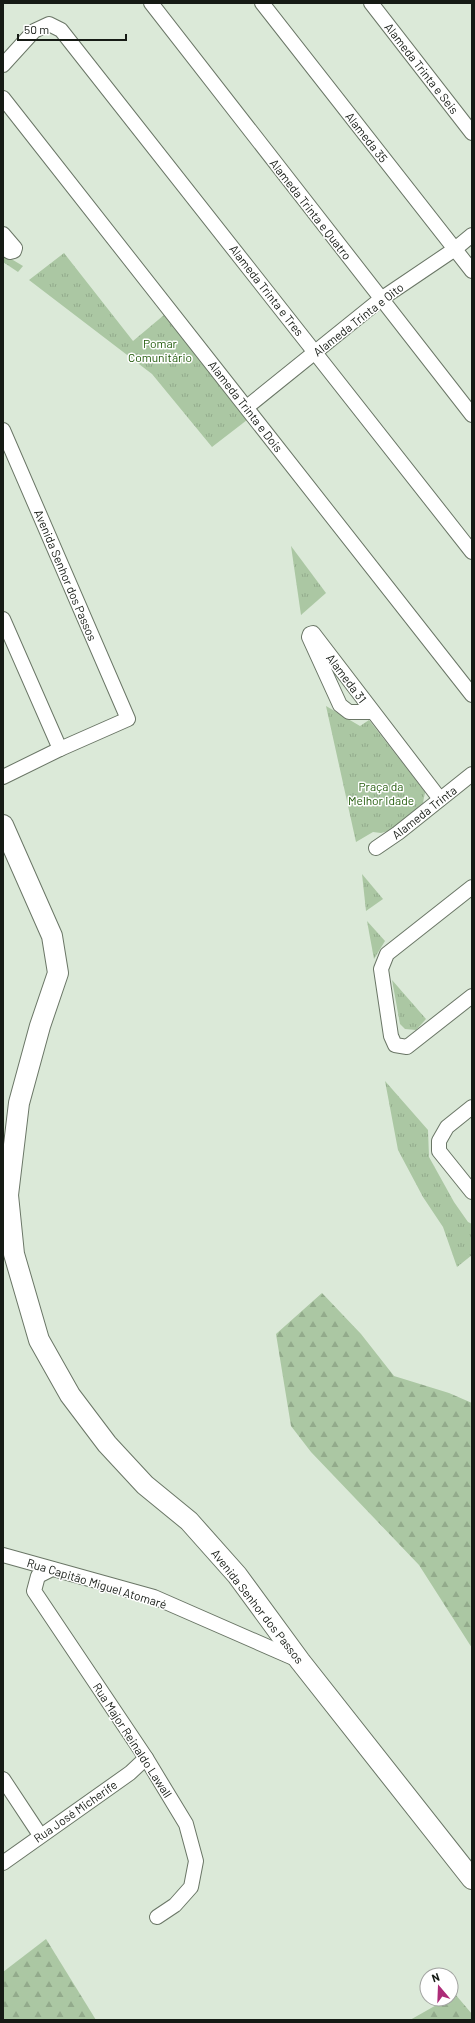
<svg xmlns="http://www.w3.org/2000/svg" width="475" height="2023" viewBox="0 0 475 2023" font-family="Barlow,sans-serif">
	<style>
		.forest { fill: url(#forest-firs) }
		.park { fill: url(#park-tufts) }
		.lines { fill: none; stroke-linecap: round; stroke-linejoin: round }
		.street-casing { stroke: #6a7666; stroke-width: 16 }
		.secondary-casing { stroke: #6a7666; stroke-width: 22 }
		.street { stroke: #fff; stroke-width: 14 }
		.secondary { stroke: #fff; stroke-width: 20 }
		.labels { text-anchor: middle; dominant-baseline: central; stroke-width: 3; stroke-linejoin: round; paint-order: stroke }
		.street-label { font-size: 12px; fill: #161b15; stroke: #fff }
		.park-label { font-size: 12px; fill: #215a0a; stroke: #fff }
	</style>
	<defs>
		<pattern id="forest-firs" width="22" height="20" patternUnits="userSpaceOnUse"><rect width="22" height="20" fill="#abc7a3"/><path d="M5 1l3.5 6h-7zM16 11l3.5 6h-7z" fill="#92aa8b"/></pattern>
		<pattern id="park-tufts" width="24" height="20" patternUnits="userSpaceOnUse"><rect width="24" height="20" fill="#abc7a3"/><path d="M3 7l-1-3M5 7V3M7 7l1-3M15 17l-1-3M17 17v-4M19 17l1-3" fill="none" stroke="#92aa8b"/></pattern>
	</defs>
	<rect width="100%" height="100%" fill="#dbe9d8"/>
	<g class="forest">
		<polygon points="322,1293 361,1334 394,1376 449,1393 472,1403 472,1648 419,1565 311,1452 291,1426 276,1334"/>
		<polygon points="46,1939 96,2020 3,2020 3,1972"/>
		<polygon points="455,1994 472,2014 472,2020 410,2020 447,1999 451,1999 451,1997"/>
	</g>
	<g class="park">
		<polygon points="64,253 133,341 164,315 247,420 212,447 152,374 29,280"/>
		<polygon points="3,254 23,266 18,272 3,262"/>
		<polygon points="291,546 326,593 301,615"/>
		<polygon points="326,706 360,726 369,720 425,792 423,803 392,830 381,833 373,832 356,842"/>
		<polygon points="362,874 383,899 366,911"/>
		<polygon points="367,921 385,941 374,959"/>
		<polygon points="392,980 426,1019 416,1030 405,1029 400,1024"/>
		<polygon points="385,1081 428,1130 429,1157 454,1202 468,1222 472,1224 472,1255 457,1267 443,1227 423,1197 398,1150"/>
	</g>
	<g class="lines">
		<g class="street-casing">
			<g id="street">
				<polyline points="151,3 472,415"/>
				<polyline points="262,3 472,271"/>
				<polyline points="371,3 472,133"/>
				<polyline points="3,65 34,31 49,24 61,30 472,552"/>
				<polyline points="3,98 472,695"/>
				<polyline points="3,234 15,248 14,251 10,252 3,248"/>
				<polyline points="247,407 381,299 455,249 472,235"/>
				<polyline points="3,430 128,719 60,749 3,777"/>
				<polyline points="3,619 60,749"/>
				<polyline points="373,712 349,712 340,705 309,637 310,634 313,633 440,799"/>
				<polyline points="376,848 398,833 472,774"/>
				<polyline points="472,887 387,954 381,969 391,1036 395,1045 407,1047 472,996"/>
				<polyline points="472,1107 447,1127 439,1141 439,1151 472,1192"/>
				<polyline points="3,1555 154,1597 298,1660"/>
				<polyline points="52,1569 38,1576 34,1591 146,1758 186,1824 196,1861 191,1887 175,1905 157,1917"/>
				<polyline points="3,1779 40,1835"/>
				<polyline points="3,1863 130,1773 146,1758"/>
			</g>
		</g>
		<g class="secondary-casing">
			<polyline id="secondary" points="3,825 52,936 58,973 40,1026 19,1103 8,1195 14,1254 39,1340 70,1395 107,1444 145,1485 189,1521 237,1575 300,1661 472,1879"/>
		</g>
		<use href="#street" class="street"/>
		<use href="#secondary" class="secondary"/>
	</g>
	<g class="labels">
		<g class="street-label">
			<text transform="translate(422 68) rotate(52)">Alameda Trinta e Seis</text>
			<text transform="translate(367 137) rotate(52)">Alameda 35</text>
			<text transform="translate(311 209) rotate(52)">Alameda Trinta e Quatro</text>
			<text transform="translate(267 290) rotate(52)">Alameda Trinta e Tres</text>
			<text transform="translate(358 319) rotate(-38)">Alameda Trinta e Oito</text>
			<text transform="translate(246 406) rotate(52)">Alameda Trinta e Dois</text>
			<text transform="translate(66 575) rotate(67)">Avenida Senhor dos Passos</text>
			<text transform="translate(347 678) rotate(53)">Alameda 31</text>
			<text transform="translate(424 812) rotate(-38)">Alameda Trinta</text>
			<text transform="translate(97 1583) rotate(17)">Rua Capitão Miguel Atomaré</text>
			<text transform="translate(258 1606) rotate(52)">Avenida Senhor dos Passos</text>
			<text transform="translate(133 1740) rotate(57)">Rua Major Reinaldo Lawall</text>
			<text transform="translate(75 1811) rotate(-35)">Rua José Micherife</text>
		</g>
		<g class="park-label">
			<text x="160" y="343">Pomar<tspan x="160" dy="14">Comunitário</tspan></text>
			<text x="381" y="786">Praça da<tspan x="381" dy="14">Melhor Idade</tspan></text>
		</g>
	</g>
	<rect width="475" height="2023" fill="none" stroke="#161b15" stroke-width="8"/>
	<g transform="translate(439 1987) rotate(341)"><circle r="19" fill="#ffffff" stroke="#a2a4a1"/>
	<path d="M0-3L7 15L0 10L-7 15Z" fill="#ad2c78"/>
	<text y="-6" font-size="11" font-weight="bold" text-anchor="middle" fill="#161b15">N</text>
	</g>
	<path d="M18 34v6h108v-6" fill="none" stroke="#161b15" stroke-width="2"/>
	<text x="24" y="34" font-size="12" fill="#161b15" stroke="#ffffff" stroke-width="3" paint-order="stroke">50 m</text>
</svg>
